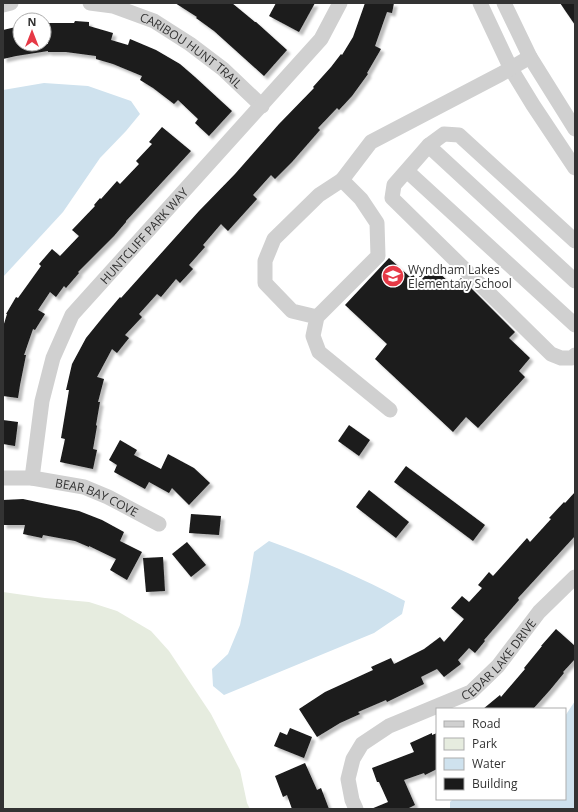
<svg xmlns="http://www.w3.org/2000/svg" width="578" height="812" viewBox="0 0 578 812" font-family="'Open Sans',sans-serif">
	<style>
		.green { fill: #e6ecdf }
		.water { fill: #cfe2ee }
		.building { fill: #1a1a1a; filter: url(#shadow) }
		.lines { fill: none; stroke-linecap: round; stroke-linejoin: round }
		.minor { stroke: #d0d0d0; stroke-width: 15 }
		.labels { text-anchor: middle; dominant-baseline: central; stroke-width: 4; stroke-linejoin: round; paint-order: stroke }
		.street-label { font-size: 12px; fill: #333; stroke: #fff }
		.poi-label { font-size: 12px; fill: #333; stroke: #fff; text-anchor: start }
	</style>
	<defs>
		<filter id="shadow"><feDropShadow dx="3.5" dy="3.5" stdDeviation="1" flood-color="#0004"/></filter>
	</defs>
	<rect width="100%" height="100%" fill="#fff"/>
	<polygon class="green" points="3,592 45,598 89,602 117,611 151,631 169,651 211,714 240,770 247,803 250,809 3,809"/>
	<g class="water">
		<polygon points="44,83 88,86 131,101 140,114 126,131 100,158 63,212 3,277 3,90"/>
		<path d="M269 541C316 558 362 578 405 601L402 614 374 633 224 695 213 686 212 669 228 654 240 625 249 582 254 552Z"/>
		<polygon points="575,701 575,809 450,809 450,802 453,799 565,799 565,716"/>
	</g>
	<g class="building">
		<polygon points="175,3 232,3 255,22 256,22 287,50 264,76 214,31 196,18 197,17"/>
		<polygon points="276,3 315,3 299,32 269,16"/>
		<polygon points="365,3 394,3 392,13 387,12 375,46 381,49 367,73 368,74 352,96 339,110 337,108 318,128 320,130 292,162 275,179 271,175 253,195 257,199 228,231 221,224 203,245 205,247 189,265 193,269 180,283 176,279 161,297 157,294 139,314 142,317 125,335 129,338 117,353 112,349 97,377 104,379 98,402 100,402 96,425 97,426 93,449 97,450 93,469 60,462 65,439 61,438 69,390 66,390 72,364 86,338 103,317 120,297 121,298 199,211 235,174 279,124 314,88 313,87 331,67 341,54 342,55 353,37"/>
		<polygon points="560,3 575,3 575,25"/>
		<polygon points="75,21 89,22 89,26 113,33 111,40 128,45 130,39 156,50 180,64 195,77 232,111 209,136 195,123 198,119 178,100 174,104 153,88 140,80 142,76 113,64 96,59 96,56 66,52 48,52 48,51 16,56 3,59 3,30 20,26 20,44 48,44 48,23 74,23"/>
		<polygon points="162,127 191,151 126,221 126,222 114,236 78,272 79,273 66,288 64,286 56,297 50,292 38,310 45,314 35,330 33,329 24,355 26,355 20,385 18,398 3,396 3,327 7,314 6,314 16,297 18,298 41,266 39,264 52,249 60,256 79,236 72,230 95,206 94,205 100,198 101,199 117,181 120,184 139,164 136,161 152,144 149,142"/>
		<polygon points="389,258 410,277 413,275 420,281 433,267 453,286 461,278 515,332 509,338 530,358 519,371 525,377 478,428 466,417 453,432 375,359 387,344 345,305"/>
		<polygon points="3,420 18,422 15,446 3,444"/>
		<polygon points="349,425 370,440 359,456 338,441"/>
		<polygon points="120,440 137,450 134,455 161,469 168,454 194,468 210,483 189,505 172,488 169,493 149,482 145,489 114,472 117,465 109,460"/>
		<polygon points="406,466 485,525 473,541 394,482"/>
		<polygon points="369,490 409,522 396,538 356,507"/>
		<polygon points="575,492 575,536 518,598 519,600 484,640 485,641 475,653 469,648 458,660 461,664 444,677 437,669 421,677 424,684 387,702 386,700 358,712 360,714 340,723 317,737 299,709 325,692 373,670 371,667 391,658 394,664 424,649 440,637 444,642 464,619 451,608 462,596 469,602 482,588 478,585 489,572 493,576 527,538 530,542 551,519 549,518 564,502 565,503"/>
		<polygon points="23,499 79,511 102,520 124,532 120,541 142,552 127,580 110,570 116,559 89,546 89,547 75,541 43,535 42,538 23,534 25,525 3,525 3,500"/>
		<polygon points="191,514 221,516 219,535 189,533"/>
		<polygon points="187,542 206,565 191,577 172,554"/>
		<polygon points="163,557 165,591 146,592 143,558"/>
		<polygon points="556,629 575,646 575,659 563,672 564,673 550,690 533,709 483,709 500,695 501,697 525,669 524,668 542,646 541,646"/>
		<polygon points="290,728 312,737 304,758 274,746 280,732 287,735"/>
		<polygon points="432,733 432,735 437,733 437,769 425,775 424,773 404,780 415,805 407,809 371,809 388,802 379,782 377,782 372,768 414,752 410,743"/>
		<polygon points="305,763 317,790 321,788 329,809 292,809 287,795 283,797 275,776"/>
	</g>
	<g class="lines">
		<g class="minor">
			<path id="s1" d="M90 3 113 6 154 21 190 44 223 69 262 106"/>
			<polyline points="480,3 511,69 533,105 575,168"/>
			<polyline points="504,3 530,57 575,129"/>
			<polyline points="3,5 11,3"/>
			<polyline points="429,145 432,149 575,281"/>
			<polyline points="407,171 575,325"/>
			<polyline points="342,180 371,142 501,74 530,57"/>
			<polyline points="575,241 459,135 444,134 429,145 394,185 392,198 551,354 561,358 572,358 575,355"/>
			<polyline points="317,317 292,311 265,283 265,261 274,239 319,195 342,180 361,199 377,223 378,256 317,317 313,336 319,352 390,410"/>
			<path id="s2" d="M3 478H32L84 487 108 497 159 524"/>
			<path id="s3" d="M32 478 42 401 53 358 72 315 321 39 340 3"/>
			<path id="s4" d="M356 809 352 800 348 779 353 759 362 744 389 726 471 692 498 666 539 612 575 577"/>
		</g>
	</g>
	<defs>
		<g id="school-disc" transform="scale(1.15)"><circle r="9.5" fill="#e63946" stroke="#fff"/><path d="M0-5L7-2L0 1L-7-2ZM-4 1L0 2.5L4 1V4Q0 6-4 4Z" fill="#fff"/></g>
	</defs>
	<g fill-rule="evenodd">
		<use href="#school-disc" x="393" y="276"/>
	</g>
	<g class="labels">
		<g class="street-label">
			<text stroke="none"><textPath href="#s1" startOffset="114">CARIBOU HUNT TRAIL</textPath></text>
			<text stroke="none"><textPath href="#s3" startOffset="276">HUNTCLIFF PARK WAY</textPath></text>
			<text stroke="none"><textPath href="#s2" startOffset="97">BEAR BAY COVE</textPath></text>
			<text stroke="none"><textPath href="#s4" startOffset="233">CEDAR LAKE DRIVE</textPath></text>
		</g>
		<g class="poi-label">
			<text x="408" y="269">Wyndham Lakes<tspan x="408" dy="14">Elementary School</tspan></text>
		</g>
	</g>
	<rect width="578" height="812" fill="none" stroke="#333333" stroke-width="8"/>
	<rect x="436" y="708" width="130" height="92" fill="#ffffff" stroke="#adadad"/>
	<rect x="444" y="721" width="20" height="6" fill="#d0d0d0" stroke="#adadad"/>
	<text x="472" y="728" font-size="12" fill="#333333">Road</text>
	<rect x="444" y="738" width="20" height="12" fill="#e6ecdf" stroke="#adadad"/>
	<text x="472" y="748" font-size="12" fill="#333333">Park</text>
	<rect x="444" y="758" width="20" height="12" fill="#cfe2ee" stroke="#adadad"/>
	<text x="472" y="768" font-size="12" fill="#333333">Water</text>
	<rect x="444" y="778" width="20" height="12" fill="#1a1a1a" stroke="#adadad"/>
	<text x="472" y="788" font-size="12" fill="#333333">Building</text>
	<g transform="translate(32 32)"><circle r="19" fill="#ffffff" stroke="#adadad"/>
	<path d="M0-3L7 15L0 10L-7 15Z" fill="#e63946"/>
	<text y="-6" font-size="11" font-weight="bold" text-anchor="middle" fill="#333333">N</text>
	</g>
</svg>
